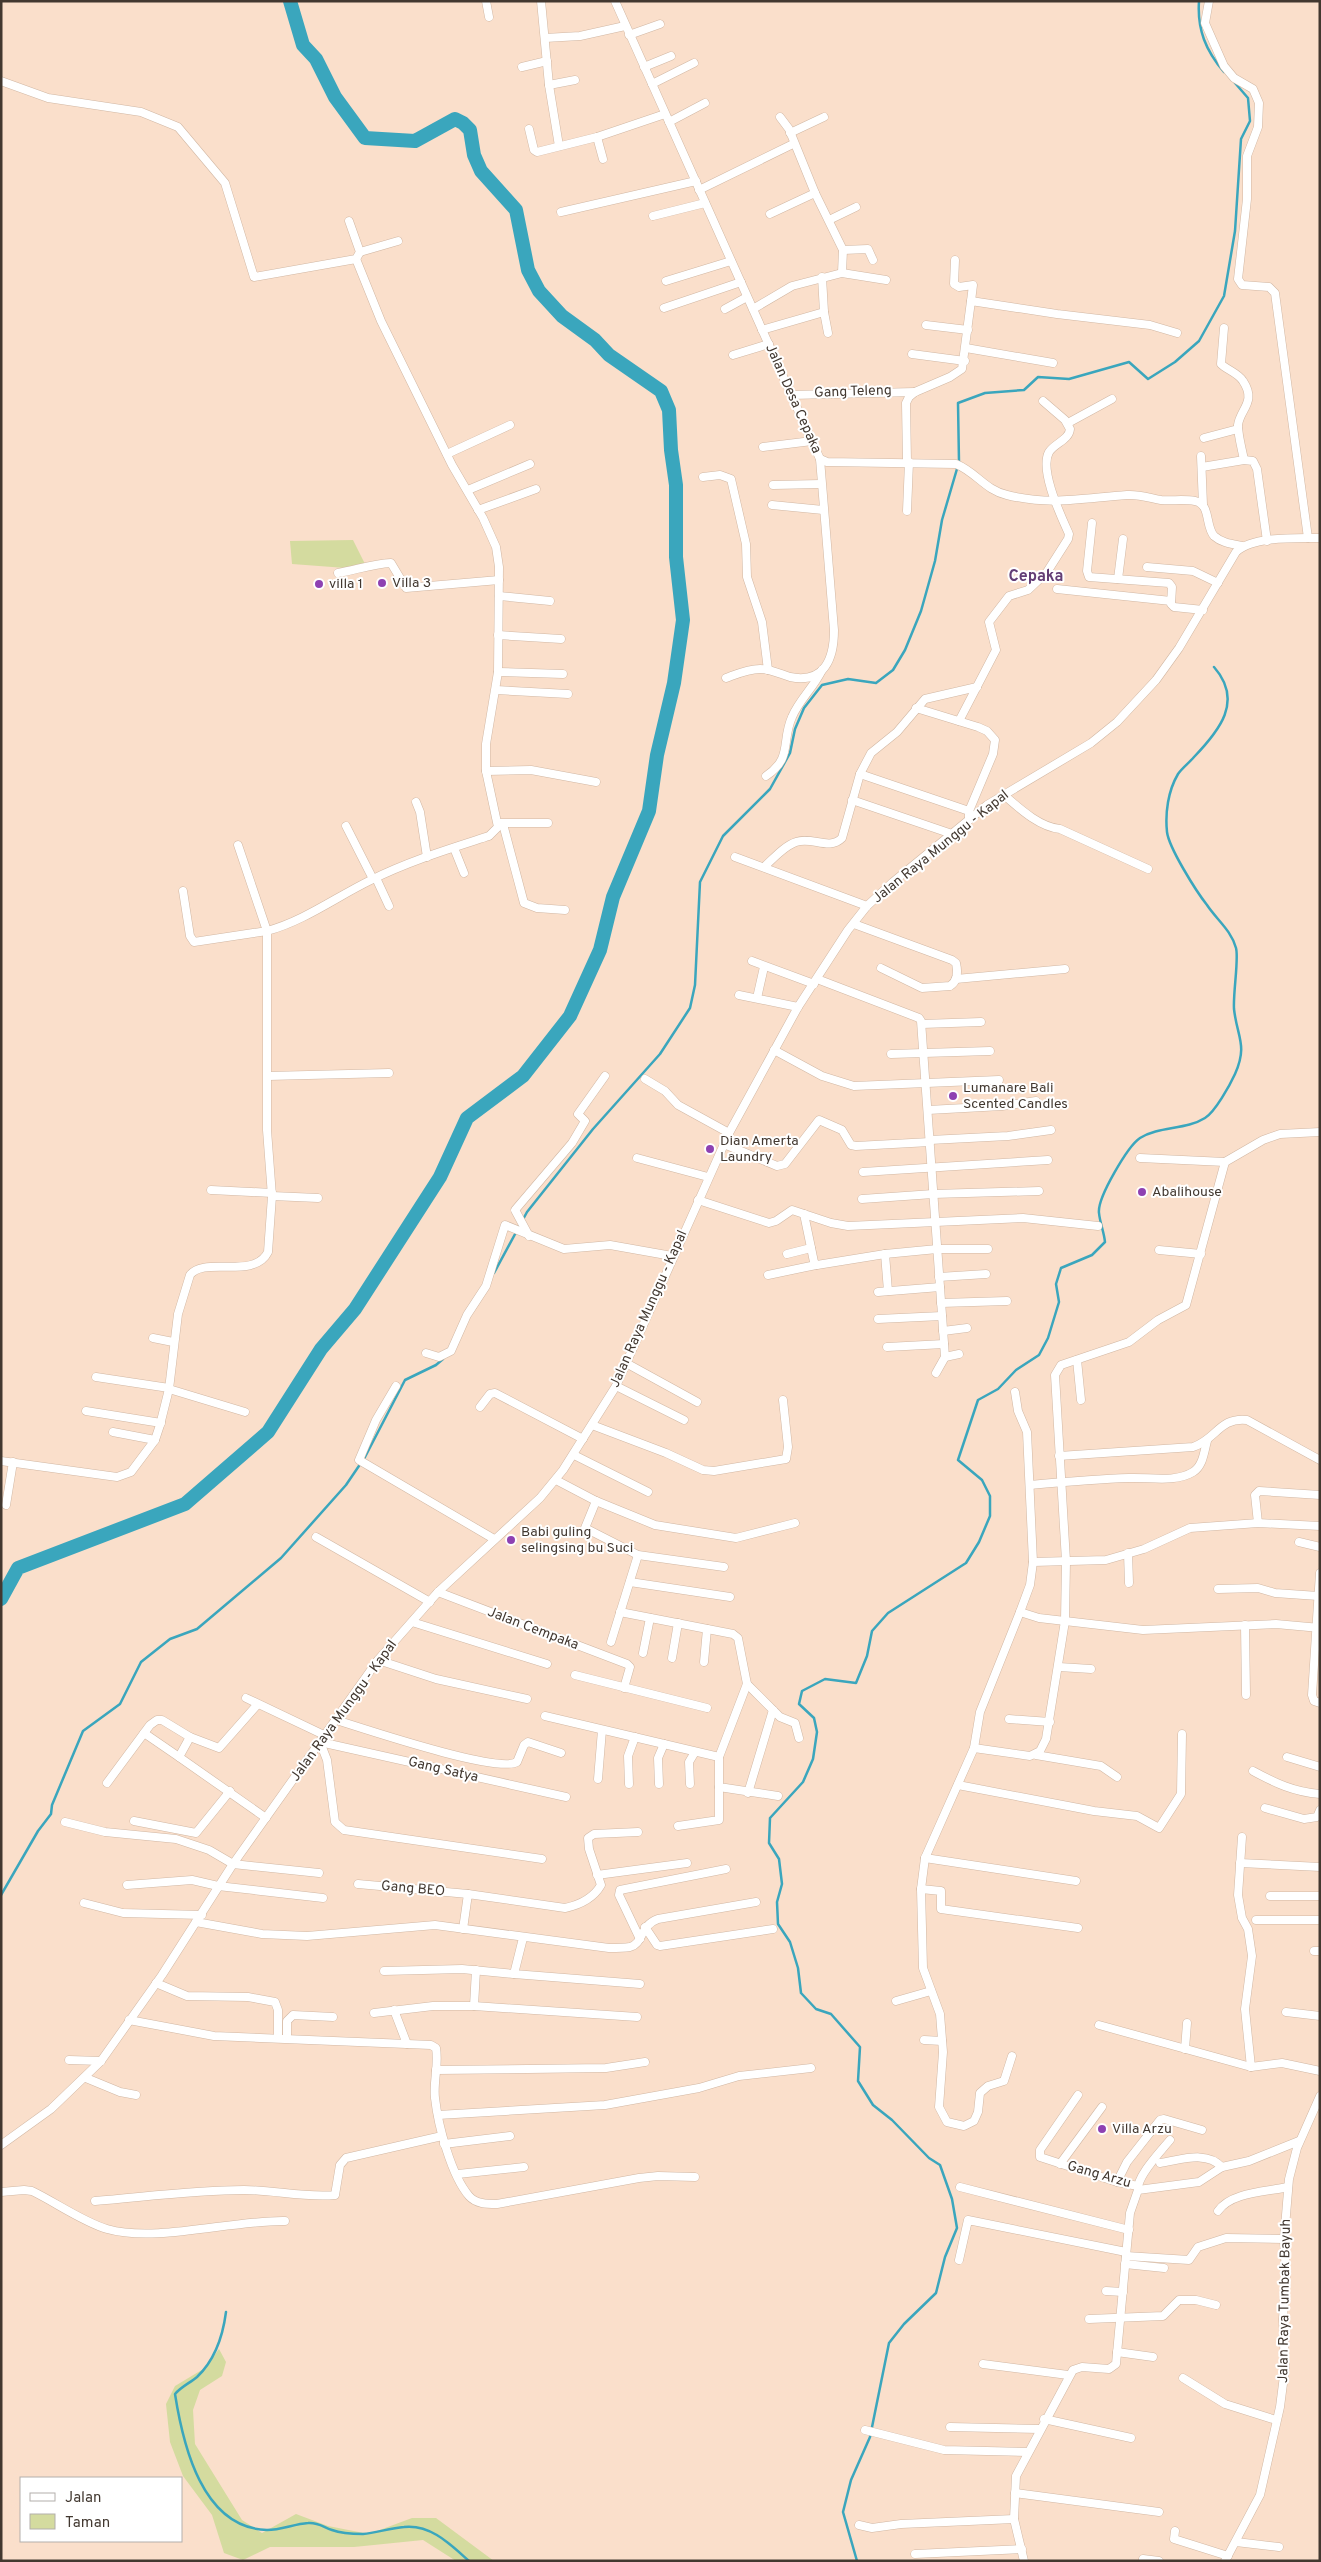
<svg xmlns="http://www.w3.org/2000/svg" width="1321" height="2562" viewBox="0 0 1321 2562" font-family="Overpass,sans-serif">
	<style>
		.green { fill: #d4db9f }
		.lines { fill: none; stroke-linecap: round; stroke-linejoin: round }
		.stream { stroke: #3aa6bd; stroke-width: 2.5 }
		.river { stroke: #3aa6bd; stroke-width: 14 }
		.minor-casing { stroke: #d1b7a3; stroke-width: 9 }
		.minor { stroke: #fff; stroke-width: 8 }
		.poi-dot { fill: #8e41b2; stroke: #fff; stroke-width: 2 }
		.labels { text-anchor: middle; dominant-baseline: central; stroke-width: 4; stroke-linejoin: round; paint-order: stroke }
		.street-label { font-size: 14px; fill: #423830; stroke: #fff }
		.poi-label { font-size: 14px; fill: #423830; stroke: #fff; text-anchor: start }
		.quarter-label { font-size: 16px; font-weight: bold; fill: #633e76; stroke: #fff }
	</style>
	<rect width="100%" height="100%" fill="#fadfcb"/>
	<g class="green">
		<polygon points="353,540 365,564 359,569 292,564 290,541"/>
		<polygon points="219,2349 226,2362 222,2376 200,2390 193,2410 195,2444 242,2520 262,2533 296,2514 328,2526 369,2534 412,2518 436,2518 494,2561 456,2561 423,2540 354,2547 270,2547 243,2560 224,2553 212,2515 183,2476 170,2442 166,2404 175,2386 205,2368"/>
	</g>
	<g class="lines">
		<g class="stream">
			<path d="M1199 1C1197 30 1206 51 1224 72"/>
			<polyline points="494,1273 527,1212 593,1129 660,1054 690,1008 695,985 700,882 723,836 770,789 790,753 795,729 804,708 822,685 848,679 876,683 893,670 905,650 921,611 935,561 942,520 959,462 958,403 985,393 1024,390 1038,377 1069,379 1129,362 1148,379 1175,362 1199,341 1224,296 1235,231 1241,139 1250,121 1248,98 1235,83"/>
			<polyline points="1,1895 38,1831 51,1814 52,1805 83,1731 120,1704 141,1662 170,1639 197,1629 281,1558 346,1485 365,1457 405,1380 436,1365 443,1359"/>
			<path d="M226 2312C223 2335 215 2360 197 2377 190 2383 182 2386 175 2394 183 2445 202 2528 267 2530 281 2530 294 2524 308 2523 318 2522 323 2527 332 2530 340 2533 354 2534 363 2534 376 2533 390 2528 404 2527 431 2524 451 2545 469 2561"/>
			<path d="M857 2561 843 2512 851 2480 870 2437 889 2343 904 2324 936 2293 945 2257 957 2228 952 2199 940 2165 929 2158 892 2120 873 2105 858 2081 860 2047 831 2014 816 2009 801 1993 798 1968 790 1942 778 1924 777 1902 782 1884 779 1859 769 1843 770 1818 803 1782 813 1759 817 1732 814 1718 799 1704 802 1691 825 1679 856 1683 867 1656 872 1631 888 1613 966 1563 979 1542 990 1516V1496L982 1480 958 1460 978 1400 998 1389 1016 1370 1039 1355 1048 1338 1059 1302 1056 1284 1061 1268 1092 1255 1105 1242C1104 1232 1100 1223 1099 1213 1097 1198 1128 1146 1140 1138 1159 1126 1186 1130 1205 1118 1215 1112 1230 1085 1235 1074 1248 1045 1237 1037 1234 1009 1233 992 1239 959 1236 948 1231 930 1217 920 1207 905 1196 891 1169 848 1167 832 1165 813 1168 791 1178 774 1182 768 1189 763 1194 757 1219 731 1244 701 1214 667"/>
		</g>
		<polyline class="river" points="1,1599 18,1568 185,1504 268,1432 321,1349 355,1309 440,1177 467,1118 523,1076 570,1016 600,950 613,897 649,811 657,755 674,683 683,620 676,557 676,485 671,450 669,410 661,391 609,355 595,340 562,316 539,291 528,270 516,210 481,171 474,155 470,130 463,123 455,119 415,141 365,138 335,97 316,59 303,45 290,1"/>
		<g class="minor-casing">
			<g id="minor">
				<polyline points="486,1 489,17"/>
				<polyline points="541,1 549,85 559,146"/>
				<path d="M615 1 820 459 827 462 956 464C976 472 985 490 1007 495 1051 506 1084 498 1127 495 1138 494 1150 498 1161 500 1172 501 1184 499 1195 501 1211 504 1205 526 1214 536 1222 543 1232 544 1242 546"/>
				<polyline points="1209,1 1205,23 1224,66 1234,78 1253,89 1259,103 1258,127 1247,156 1247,199 1238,279 1242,285 1269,287 1275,293 1308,538"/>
				<polyline points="629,35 660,24"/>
				<polyline points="545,38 580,36 625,26"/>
				<polyline points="522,67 547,61"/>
				<polyline points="644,67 671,56"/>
				<polyline points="1,81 48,98 141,112 178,127 225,183 254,277 356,259 360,252 349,221"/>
				<polyline points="652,84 694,63"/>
				<polyline points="549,85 575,80"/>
				<polyline points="780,117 789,129 815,193 843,250 842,273"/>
				<polyline points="669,122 705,103"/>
				<polyline points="529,129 534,150 537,152 597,137 665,114"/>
				<polyline points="790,133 824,117"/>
				<polyline points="597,137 603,159"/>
				<polyline points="699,190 793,144"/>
				<polyline points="561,212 696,181"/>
				<polyline points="770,214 815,193"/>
				<polyline points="653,216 705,203"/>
				<polyline points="829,220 856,207"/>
				<polyline points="843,250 868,249 873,260"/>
				<polyline points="360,252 398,241"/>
				<polyline points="955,260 954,284 959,287 973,285 971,301"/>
				<polyline points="666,281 731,261"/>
				<polyline points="664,308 741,282"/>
				<polyline points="725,309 747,297"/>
				<polyline points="753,309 792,286 842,273 886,280"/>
				<polyline points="824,312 828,333"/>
				<polyline points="926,325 968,330"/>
				<path d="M1224 328 1221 364C1227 370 1238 373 1243 381 1257 402 1240 409 1238 425 1238 436 1242 449 1244 460"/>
				<polyline points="762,330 824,312 822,277"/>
				<polyline points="966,348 1053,363"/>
				<polyline points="912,354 965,361"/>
				<polyline points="733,355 769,344"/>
				<polyline points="791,395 915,392"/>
				<polyline points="1068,423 1112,399"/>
				<polyline points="1204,438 1238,429"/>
				<polyline points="763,447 812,441"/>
				<polyline points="447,454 510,425"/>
				<polyline points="1201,456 1203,505"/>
				<polyline points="907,462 906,403 909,397 915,392 950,377 962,369 971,301 1057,314 1150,325 1177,333"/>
				<polyline points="1202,467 1244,460 1253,461 1257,469 1267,541"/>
				<polyline points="703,477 720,475 731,479 746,544 747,577 762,622 768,670"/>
				<polyline points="773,485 821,484"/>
				<polyline points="468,490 530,464"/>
				<polyline points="772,505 823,510"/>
				<polyline points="478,510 536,489"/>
				<polyline points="907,511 909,462"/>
				<polyline points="1092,523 1087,571 1089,577 1169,583 1172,587 1171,604 1174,607 1203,610"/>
				<polyline points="1147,567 1193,571 1218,583"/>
				<path d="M338 573C356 570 372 564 391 563L406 588 499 580"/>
				<polyline points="1118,579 1123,539"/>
				<polyline points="1057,589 1171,601"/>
				<polyline points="499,596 550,601"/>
				<polyline points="498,635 561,639"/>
				<polyline points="498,672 563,674"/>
				<path d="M726 678C737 674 748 669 760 669 770 669 780 674 790 677 825 684 834 658 834 630L820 459"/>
				<polyline points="496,690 568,694"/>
				<polyline points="916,708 978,727 987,731 995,740 993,754 969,811 969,820"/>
				<path d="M959 721 996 650 989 622 1009 596 1028 590 1047 572 1068 539 1069 534C1061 516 1039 470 1049 452 1055 443 1069 440 1070 429L1065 420 1043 401"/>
				<polyline points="486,771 531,770 596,782"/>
				<polyline points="860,774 969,811"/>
				<path d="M766 776C793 758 781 741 792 717 799 700 814 687 822 670"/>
				<path d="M1004 795C1019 808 1039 827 1060 829L1148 869"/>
				<polyline points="852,800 952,834"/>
				<polyline points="416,802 420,812 427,857"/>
				<polyline points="500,823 548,823"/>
				<polyline points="503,824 524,903 537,908 565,910"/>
				<polyline points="346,826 373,879"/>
				<polyline points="454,848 464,873"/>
				<polyline points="735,857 867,906"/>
				<path d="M764 867C773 859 784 846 796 842 812 836 829 851 842 838L860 774 871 753 897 732 925 699 977 687"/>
				<polyline points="376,878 389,906"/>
				<polyline points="183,891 190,936 194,942 267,931 238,845"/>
				<path d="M854 924 952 960 956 963C958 972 958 981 950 986L922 988 881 968"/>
				<polyline points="752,961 814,984"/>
				<polyline points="817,979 919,1018 921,1021 945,1357 936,1373"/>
				<polyline points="956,979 1065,969"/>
				<polyline points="739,995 798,1007"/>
				<polyline points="757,998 764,967"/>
				<polyline points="922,1024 981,1022"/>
				<polyline points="774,1050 822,1076 854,1086 999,1080"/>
				<polyline points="891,1054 990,1051"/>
				<polyline points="268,1076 389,1073"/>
				<polyline points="645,1079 665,1091 678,1105 729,1133"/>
				<polyline points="928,1110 1002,1106 1036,1101"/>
				<polyline points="930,1140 1008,1136 1051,1130"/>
				<polyline points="724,1144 777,1166 785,1164 819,1120 842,1130 851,1145 856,1146 930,1142"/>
				<polyline points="637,1158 708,1177"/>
				<polyline points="1140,1158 1225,1162"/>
				<polyline points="863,1172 1048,1160"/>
				<polyline points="211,1190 272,1193"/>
				<polyline points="272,1196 318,1198"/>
				<polyline points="862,1199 933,1194 1039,1191"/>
				<polyline points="698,1200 769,1223 776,1221 792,1210 831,1223 848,1226 1023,1218 1098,1226"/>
				<polyline points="804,1214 814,1262 817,1265 885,1254 937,1249 988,1249"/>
				<polyline points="529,1236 515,1210 572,1143 585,1121 578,1114 605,1076"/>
				<polyline points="1159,1250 1201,1254"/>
				<polyline points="787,1254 811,1248"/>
				<polyline points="885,1254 888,1291"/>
				<polyline points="768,1275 816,1265"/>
				<polyline points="939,1277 986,1274"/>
				<polyline points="878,1292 940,1287"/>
				<polyline points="941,1303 1007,1301"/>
				<polyline points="878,1319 942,1316"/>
				<polyline points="943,1331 967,1328"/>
				<polyline points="153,1338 173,1342"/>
				<polyline points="887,1347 944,1344"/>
				<polyline points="426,1353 439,1357 451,1351 467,1315 486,1286 505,1225 564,1249 610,1245 672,1256"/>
				<polyline points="945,1357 959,1354"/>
				<polyline points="1077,1360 1081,1400"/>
				<polyline points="626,1363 697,1402"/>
				<polyline points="96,1377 169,1388"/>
				<polyline points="396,1386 376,1420 359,1460 494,1539"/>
				<polyline points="616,1386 684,1420"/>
				<polyline points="169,1389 245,1412"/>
				<polyline points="480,1407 490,1394 495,1393 583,1439"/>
				<polyline points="86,1411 161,1423"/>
				<polyline points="592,1425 666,1453 703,1470 714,1471 786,1459 788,1447 783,1400"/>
				<polyline points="113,1432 155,1440"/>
				<polyline points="574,1455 648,1492"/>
				<path d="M1059 1456 1193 1447C1217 1439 1219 1417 1247 1420L1320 1460"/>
				<path d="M1 1461 117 1477 131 1472 155 1440 160 1425 169 1389 178 1314 190 1275C204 1256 254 1280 268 1252L272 1196 267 1130V931C304 921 336 897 371 880 409 861 449 849 489 836L498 827 486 771V744L498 672 499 567 496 547 483 518 452 465 381 321 356 259"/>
				<polyline points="556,1480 596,1501 655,1525 736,1538 795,1523"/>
				<path d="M1030 1485C1063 1482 1096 1479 1129 1478 1149 1477 1175 1483 1193 1472 1203 1466 1204 1452 1207 1441"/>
				<polyline points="596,1501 585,1528 638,1555 724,1567"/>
				<polyline points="6,1505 13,1462"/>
				<polyline points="1258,1523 1255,1495 1259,1491 1320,1495"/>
				<polyline points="316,1537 430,1602"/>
				<polyline points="1299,1542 1320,1547"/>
				<polyline points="1128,1553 1129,1583"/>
				<polyline points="1033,1562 1106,1560 1144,1549 1190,1528 1258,1523 1320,1526"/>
				<polyline points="1320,1573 1312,1695 1314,1701 1320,1703"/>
				<polyline points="630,1582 730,1597"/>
				<polyline points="1218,1589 1258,1588 1275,1593 1318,1596"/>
				<polyline points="438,1592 627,1664 630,1667 624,1688"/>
				<polyline points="1020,1612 1039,1618 1143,1630 1276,1624 1320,1628"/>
				<polyline points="412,1622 547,1664"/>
				<polyline points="1245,1625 1246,1695"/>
				<polyline points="611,1642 638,1555"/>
				<polyline points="643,1653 650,1618"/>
				<polyline points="672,1658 678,1623"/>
				<polyline points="378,1660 436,1679 527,1699"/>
				<polyline points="704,1662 707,1629"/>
				<polyline points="1059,1667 1091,1669"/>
				<polyline points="575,1675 707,1708"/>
				<polyline points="747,1684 780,1717 795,1723 799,1738"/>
				<polyline points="246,1698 324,1735"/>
				<polyline points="545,1716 719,1757 747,1684 738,1638 733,1634 620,1612"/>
				<polyline points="1009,1719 1050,1722"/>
				<path d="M336 1720C362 1728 498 1774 517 1762L524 1745 528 1742 561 1753"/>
				<polyline points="144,1733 179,1757"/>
				<polyline points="190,1737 219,1748 257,1705"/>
				<polyline points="320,1742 327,1760 335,1822 344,1830 542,1859"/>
				<polyline points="320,1742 566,1797"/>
				<polyline points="974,1748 980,1712 1020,1612 1030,1585 1033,1562 1027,1432 1018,1411 1015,1392"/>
				<polyline points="1036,1755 1101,1766 1117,1777"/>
				<polyline points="719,1757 719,1787 778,1796"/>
				<polyline points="1287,1757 1320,1767"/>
				<path d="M1253 1771C1275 1783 1294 1792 1320 1794"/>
				<polyline points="598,1779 602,1730"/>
				<polyline points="107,1783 150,1725 157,1720 162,1720 190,1737 179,1757 266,1818"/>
				<polyline points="629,1784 628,1756 635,1737"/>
				<polyline points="659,1784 658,1758 664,1744"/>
				<polyline points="690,1784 689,1762 695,1752"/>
				<polyline points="958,1785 1094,1811 1137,1816 1159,1828 1181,1794 1182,1734"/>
				<polyline points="748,1793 773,1710"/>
				<polyline points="1265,1808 1304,1819 1317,1817 1320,1810"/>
				<polyline points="134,1821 196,1833 230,1791"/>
				<polyline points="65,1822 105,1832 176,1839 209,1850 233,1864 319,1873"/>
				<polyline points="678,1826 719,1820 719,1787"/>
				<polyline points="1242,1837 1238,1895 1242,1918 1248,1929 1252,1956 1245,2009 1251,2067"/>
				<polyline points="925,1858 1076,1881"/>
				<polyline points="1240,1863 1320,1867"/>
				<polyline points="597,1875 687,1863"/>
				<polyline points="358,1884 468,1894"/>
				<polyline points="127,1885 192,1880 218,1886 323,1898"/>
				<polyline points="921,1889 941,1891 941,1909 1078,1928"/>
				<polyline points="1270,1896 1320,1896"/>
				<polyline points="84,1903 123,1913 202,1915"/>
				<polyline points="1256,1920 1320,1920"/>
				<path d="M196 1922 262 1934 307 1936 435 1925 609 1948C616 1948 623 1948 630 1947 644 1943 639 1926 658 1919L756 1902"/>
				<polyline points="645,1927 657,1945 660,1946 773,1929"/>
				<path d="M463 1929 468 1894 565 1908C579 1905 593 1899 601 1885L589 1849 588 1838 594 1834 638 1832"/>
				<polyline points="523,1938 514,1974 640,1984"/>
				<polyline points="640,1939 619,1895 620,1890 726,1869"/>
				<polyline points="1314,1951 1320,1951"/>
				<polyline points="384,1971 462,1969 514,1974"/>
				<polyline points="156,1983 187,1996 248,1997 275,2002 278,2010 278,2038"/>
				<polyline points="896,2001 931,1991"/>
				<polyline points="474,2006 637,2017"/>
				<polyline points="1286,2012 1320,2016"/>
				<polyline points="374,2013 433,2006 474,2006 476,1970"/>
				<polyline points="129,2020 214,2036 407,2044 394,2010"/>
				<polyline points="1099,2025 1251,2067 1282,2063 1320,2071"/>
				<polyline points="287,2038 287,2021 293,2015 333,2017"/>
				<polyline points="924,2040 942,2041"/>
				<path d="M407 2044 431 2045 436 2048C439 2065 433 2082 435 2098 438 2125 451 2175 469 2196 476 2204 487 2204 497 2204L639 2178 658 2176 695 2177"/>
				<polyline points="1185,2049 1187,2023"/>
				<polyline points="1012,2056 1004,2081 988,2086 980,2093 978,2112 974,2121 964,2126 947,2122 939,2107 943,2052 940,2014 923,1968 921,1889 925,1858 974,1748 1030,1756 1040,1751 1046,1739 1065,1621 1066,1561 1055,1375 1061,1365 1129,1342 1158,1320 1186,1305 1225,1162 1263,1140 1280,1134 1320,1132"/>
				<polyline points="69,2060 101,2061"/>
				<polyline points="436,2070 606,2068 645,2062"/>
				<polyline points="86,2078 120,2092 136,2095"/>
				<polyline points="1078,2095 1040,2150 1040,2157 1117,2182 1138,2186"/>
				<polyline points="438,2115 605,2105 699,2088 739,2076 811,2068"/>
				<polyline points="444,2144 510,2136"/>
				<path d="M1 2145 51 2109 101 2061 162 1975 233 1864 378 1660 438 1592 540 1498 563 1470 616 1386 729 1133 798 1007 848 930 867 906 893 882 987 805 1091 743 1117 722 1156 680 1179 648 1236 552C1252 536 1297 538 1320 538"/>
				<path d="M1160 2163C1181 2160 1206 2150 1222 2167"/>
				<polyline points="1060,2164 1102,2107"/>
				<polyline points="458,2174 524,2167"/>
				<polyline points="1117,2182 1127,2162 1160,2120 1164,2119 1202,2130"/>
				<polyline points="960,2187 1129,2230"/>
				<path d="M1138 2190C1136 2177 1161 2151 1170 2140"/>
				<path d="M1 2192 24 2190 32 2191C55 2202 83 2222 107 2229 156 2243 232 2220 285 2221"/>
				<path d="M95 2201C144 2197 195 2190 244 2190 274 2190 305 2198 335 2195L340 2165 346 2158 442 2136"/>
				<path d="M1218 2211C1231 2192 1266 2192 1288 2187"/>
				<polyline points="1126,2256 1189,2260 1198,2247 1226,2238 1284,2239"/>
				<polyline points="959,2260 968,2220 1126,2252"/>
				<polyline points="1125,2264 1164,2268"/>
				<polyline points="1106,2291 1123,2292"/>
				<polyline points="1089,2319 1163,2316 1179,2300 1196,2300 1216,2305"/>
				<polyline points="1117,2352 1153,2357"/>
				<polyline points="983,2364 1068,2375"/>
				<polyline points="1183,2378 1225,2404 1276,2420"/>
				<polyline points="1044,2419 1131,2438"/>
				<polyline points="950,2427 1039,2429"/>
				<polyline points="865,2430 944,2450 1028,2452"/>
				<polyline points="1015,2493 1159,2512"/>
				<polyline points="859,2525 872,2528 901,2524 1014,2519"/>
				<polyline points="1175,2531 1174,2539 1228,2556"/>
				<polyline points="1236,2542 1279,2547"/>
				<polyline points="915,2554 1022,2549"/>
				<polyline points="1143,2559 1159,2561"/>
				<polyline points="1024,2561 1014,2519 1016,2476 1073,2370 1082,2367 1109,2369 1116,2364 1130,2213 1138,2190 1199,2182 1222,2167 1249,2161 1299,2141"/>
				<polyline points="1225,2561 1260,2495 1280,2407 1285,2368 1283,2319 1286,2274 1284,2239 1289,2179 1297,2148 1320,2096"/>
			</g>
		</g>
		<use href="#minor" class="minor"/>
	</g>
	<g class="poi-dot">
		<circle cx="382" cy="583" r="5"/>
		<circle cx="319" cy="584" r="5"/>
		<circle cx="953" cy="1096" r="5"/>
		<circle cx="710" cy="1149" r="5"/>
		<circle cx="1142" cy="1192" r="5"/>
		<circle cx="511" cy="1540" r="5"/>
		<circle cx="1102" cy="2129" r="5"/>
	</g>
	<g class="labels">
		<g class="street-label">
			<text transform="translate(853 392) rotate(-2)">Gang Teleng</text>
			<text transform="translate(793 399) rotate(66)">Jalan Desa Cepaka</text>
			<text transform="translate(941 847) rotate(-39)">Jalan Raya Munggu - Kapal</text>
			<text transform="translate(649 1309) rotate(-66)">Jalan Raya Munggu - Kapal</text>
			<text transform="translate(533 1629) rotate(21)">Jalan Cempaka</text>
			<text transform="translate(344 1711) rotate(-54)">Jalan Raya Munggu - Kapal</text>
			<text transform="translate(443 1770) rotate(13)">Gang Satya</text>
			<text transform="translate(413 1889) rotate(5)">Gang BEO</text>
			<text transform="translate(1099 2175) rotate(16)">Gang Arzu</text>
			<text transform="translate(1285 2301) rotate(-89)">Jalan Raya Tumbak Bayuh</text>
		</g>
		<g class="poi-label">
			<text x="392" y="583">Villa 3</text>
			<text x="329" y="584">villa 1</text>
			<text x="963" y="1088">Lumanare Bali<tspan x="963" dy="16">Scented Candles</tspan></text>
			<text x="720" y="1141">Dian Amerta<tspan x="720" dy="16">Laundry</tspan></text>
			<text x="1152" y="1192">Abalihouse</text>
			<text x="521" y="1532">Babi guling<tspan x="521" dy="16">selingsing bu Suci</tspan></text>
			<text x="1112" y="2129">Villa Arzu</text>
		</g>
		<g class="quarter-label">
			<text x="1036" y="577">Cepaka</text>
		</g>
	</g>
	<rect width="1321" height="2562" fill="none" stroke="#423830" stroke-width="5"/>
	<rect x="20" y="2477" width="162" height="65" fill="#ffffff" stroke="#b3afac"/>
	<rect x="30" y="2493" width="25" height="8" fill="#ffffff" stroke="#b3afac"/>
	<text x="65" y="2502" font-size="15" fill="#423830">Jalan</text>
	<rect x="30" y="2514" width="25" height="15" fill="#d4db9f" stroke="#b3afac"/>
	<text x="65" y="2527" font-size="15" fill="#423830">Taman</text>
</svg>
